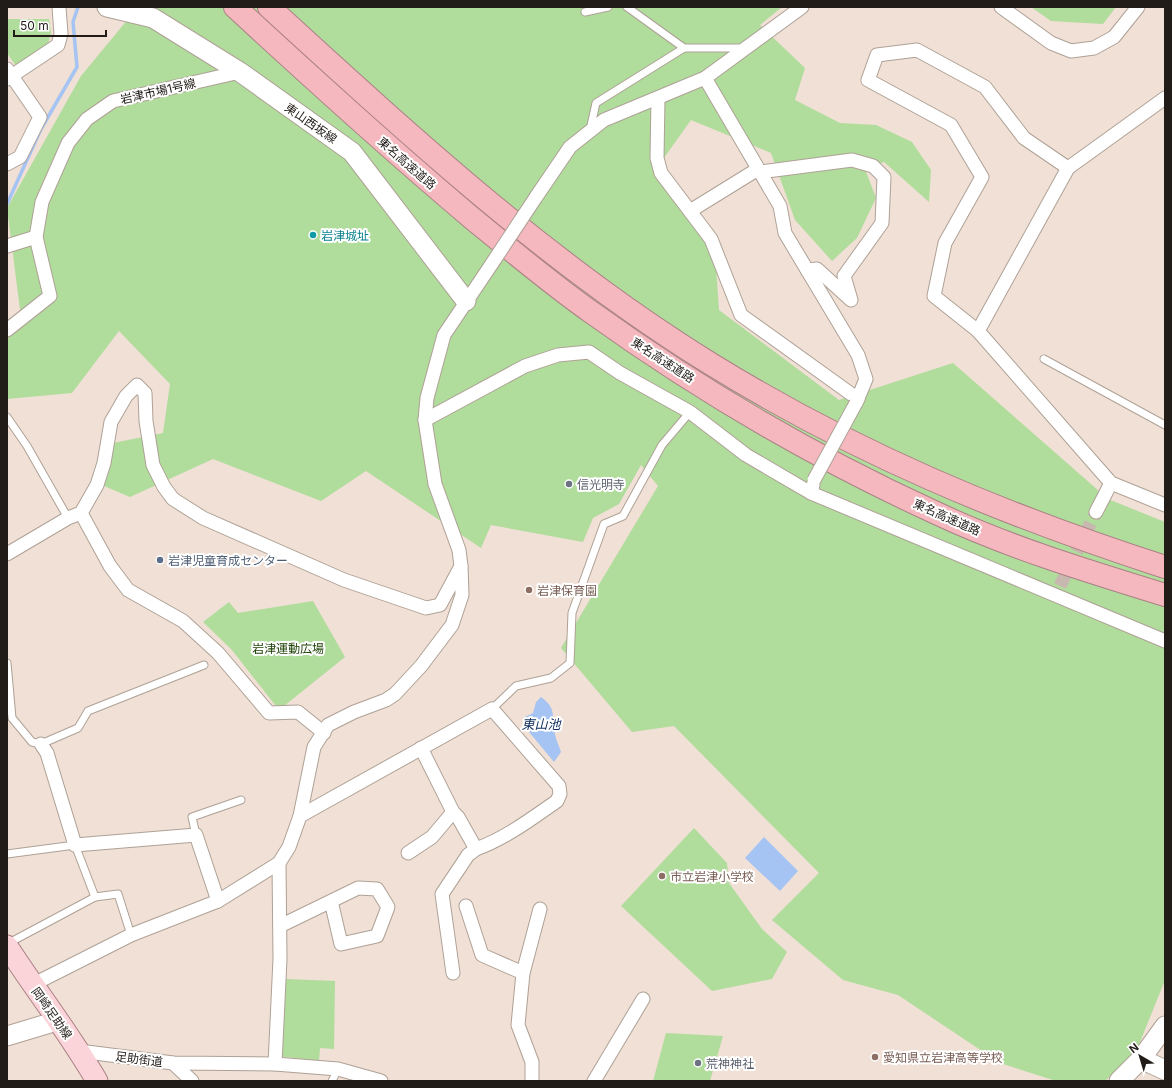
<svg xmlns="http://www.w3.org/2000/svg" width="1172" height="1088" viewBox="0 0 1172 1088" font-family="Inter,'Noto Sans JP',sans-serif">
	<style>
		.green { fill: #b0dc9c }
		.water { fill: #a5c4f3 }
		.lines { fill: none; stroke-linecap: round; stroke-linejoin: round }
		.stream { stroke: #a5c4f3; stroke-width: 3.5 }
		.street-tunnel { stroke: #c7b9af; stroke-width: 13; stroke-dasharray: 13 6; stroke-linecap: butt }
		.lane-casing { stroke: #afa196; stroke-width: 9 }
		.street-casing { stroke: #afa196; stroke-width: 15 }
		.secondary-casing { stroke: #afa196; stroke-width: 21 }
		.primary-casing { stroke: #ab8185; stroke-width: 23 }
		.highway-casing { stroke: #ab8185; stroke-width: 24 }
		.lane { stroke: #fff; stroke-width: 7 }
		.street { stroke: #fff; stroke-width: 13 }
		.secondary { stroke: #fff; stroke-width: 19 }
		.primary { stroke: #fad4d9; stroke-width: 21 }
		.highway { stroke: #f6b8bf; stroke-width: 22 }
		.street-bridge-casing { stroke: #afa196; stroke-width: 15; stroke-linecap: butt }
		.street-bridge { stroke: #fff; stroke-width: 13 }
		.culture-dot { fill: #0f9aa8; stroke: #fff; stroke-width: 1.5 }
		.worship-dot { fill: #6b7280; stroke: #fff; stroke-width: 1.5 }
		.service-dot { fill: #5c6f8a; stroke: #fff; stroke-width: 1.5 }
		.education-dot { fill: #8d6e63; stroke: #fff; stroke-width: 1.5 }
		.labels { text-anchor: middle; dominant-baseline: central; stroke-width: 4; stroke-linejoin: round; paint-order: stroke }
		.street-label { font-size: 12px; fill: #211c18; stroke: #fff }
		.culture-label { font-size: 12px; fill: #0d838f; stroke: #fff; text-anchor: start }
		.worship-label { font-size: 12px; fill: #5b616d; stroke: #fff; text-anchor: start }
		.service-label { font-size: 12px; fill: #4e5e75; stroke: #fff; text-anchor: start }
		.education-label { font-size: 12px; fill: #785e54; stroke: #fff; text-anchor: start }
		.park-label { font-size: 12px; fill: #204309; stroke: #fff }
		.water-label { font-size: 13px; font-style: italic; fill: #0c2b5b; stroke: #fff }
	</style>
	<rect width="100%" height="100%" fill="#f0e0d5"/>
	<g class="green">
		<polygon points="138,7 782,7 760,25 805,68 795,100 840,123 876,125 912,142 931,170 929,202 884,162 865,169 876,198 857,238 832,261 795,220 771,153 691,120 661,162 714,237 719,310 839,400 953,363 1108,499 1165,522 1165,980 1136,1052 1105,1081 1056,1081 1000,1063 898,995 843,980 772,920 819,873 674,726 632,732 561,648 658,486 641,465 619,504 593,518 583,542 491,525 481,548 366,471 321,501 213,459 130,497 97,483 108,444 163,433 170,384 119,331 72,393 7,399 7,339 22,325 7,208 81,76"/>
		<polygon points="1031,7 1116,7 1103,24 1051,21"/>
		<polygon points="7,19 49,19 51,33 48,44 16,66 7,53"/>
		<polygon points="313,601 345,657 279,710 232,650 203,622 229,602 238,613"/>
		<polygon points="694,828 727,863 729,883 762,929 787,952 772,979 712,991 621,906"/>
		<polygon points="285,979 335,981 334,1049 320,1048 319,1061 278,1056"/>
		<polygon points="666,1033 723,1036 710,1081 653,1081"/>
	</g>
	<g class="water">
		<path d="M541 697C558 709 551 718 555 734 556 740 559 746 561 752L554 762 525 727 523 718 533 713 536 702Z"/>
		<polygon points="764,837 798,871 780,891 745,858"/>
	</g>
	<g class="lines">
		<polyline class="stream" points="7,204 41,129 77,67 73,22 78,7"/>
		<polyline class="street-tunnel" points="1060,586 1096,512"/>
		<g class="lane-casing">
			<g id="lane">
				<polyline points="585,12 608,7"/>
				<polyline points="684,48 744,48"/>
				<polyline points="590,130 596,103 684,48 627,7"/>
				<polyline points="1044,359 1165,425"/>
				<polyline points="7,417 27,446 68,518"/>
				<polyline points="7,663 12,718 32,742 41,744 78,728 88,711 204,665"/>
				<polyline points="492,709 516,686 551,678 570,663 572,613 604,524 623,516 662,445 690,412"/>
				<polyline points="196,835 192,817 241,800"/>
				<polyline points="7,854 75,845 95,897 118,894 131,935"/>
				<polyline points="7,944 95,897"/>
				<polyline points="332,1081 338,1069"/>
			</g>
		</g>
		<g class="street-casing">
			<g id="street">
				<polyline points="1001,7 1051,43 1071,51 1094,48 1114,37 1138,7"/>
				<polyline points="7,69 40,117 20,157 7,164"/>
				<polyline points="705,78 780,206 785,233 858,355 866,379 856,403"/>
				<polyline points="7,79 58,45 61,34 59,7"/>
				<polyline points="658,98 657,158 661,173 711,239 741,315 858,399"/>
				<polyline points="1068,168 1024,138 985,87 917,50 877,55 868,80 951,125 982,177 945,243 934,296 978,331 1111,483 1165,505"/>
				<polyline points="760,172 852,160 873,166 884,177 882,223 844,276 851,300 817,269 807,270"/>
				<polyline points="536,197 570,147 604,120 705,78 802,7"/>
				<polyline points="690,211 758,169"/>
				<polyline points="7,246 36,237"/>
				<polyline points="7,330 50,296 36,237 42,202 68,143 87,119 113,101 240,72"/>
				<polyline points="978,331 1068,168 1165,98"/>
				<polyline points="425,420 525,366 558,355 589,352 620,373 690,412 746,455 811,493"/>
				<polyline points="813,485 811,493 1165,641"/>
				<polyline points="1096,512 1111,483"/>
				<polyline points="81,513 110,566 128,590 183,621 218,653 269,713 298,712 324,733"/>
				<polyline points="7,554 68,518 81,513 97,485 104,463 111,422 126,396 137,385 145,393 146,421 153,465 164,487 173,499 203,518 344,580 426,608 440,605 461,566"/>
				<polyline points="41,744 47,753 75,845 196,835 218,901"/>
				<polyline points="421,748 453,812 458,817 476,849 468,855 442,894 453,973"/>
				<path d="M300 816 492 709 559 786 560 794 557 801C531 819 506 838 476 849"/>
				<polyline points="408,853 432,837 453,812"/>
				<polyline points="466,906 482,955 523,973 540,909"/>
				<polyline points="280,926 358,888 377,889 388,907 377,936 341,944 331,901"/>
				<polyline points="523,973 518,1025 532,1062 532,1081"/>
				<polyline points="32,985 131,935 218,901 279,863 289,847 300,816 314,747 328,725 354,712 386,700 395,694 421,666 452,625 462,595 461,566 459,550 435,484 425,420 427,398 444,335 493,262"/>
				<polyline points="79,1051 173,1063 275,1064 338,1069 381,1081"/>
				<polyline points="173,1063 192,1081"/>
				<polyline points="275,1064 280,959 279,863"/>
				<polyline points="594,1081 643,999"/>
			</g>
		</g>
		<g class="secondary-casing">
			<g id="secondary">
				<polyline points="107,7 153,18 240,72 352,152 466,301"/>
				<polyline points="7,1036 57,1021"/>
				<polyline points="1141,1059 1165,1070"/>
				<polyline points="1119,1081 1141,1059 1165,1026"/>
			</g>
		</g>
		<g class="primary-casing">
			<path id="primary" d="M7 946C36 991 70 1034 97 1081"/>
		</g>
		<g class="highway-casing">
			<g id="highway">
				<path d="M235 7C313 79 391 150 473 219 512 251 550 283 591 312 698 389 814 457 934 512 1008 547 1087 571 1165 595"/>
				<path d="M269 7C409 135 549 264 711 364 855 453 1004 515 1165 567"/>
			</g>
		</g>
		<use href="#lane" class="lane"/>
		<use href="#street" class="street"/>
		<use href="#secondary" class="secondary"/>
		<use href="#primary" class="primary"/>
		<use href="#highway" class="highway"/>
		<g class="street-bridge-casing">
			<g id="street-bridge">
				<polyline points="493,262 536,197"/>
				<polyline points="814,480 856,403"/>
			</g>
		</g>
		<use href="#street-bridge" class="street-bridge"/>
	</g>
	<circle class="culture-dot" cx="313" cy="235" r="4"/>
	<g class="worship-dot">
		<circle cx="569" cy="484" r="4"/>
		<circle cx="698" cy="1063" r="4"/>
	</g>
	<circle class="service-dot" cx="160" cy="560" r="4"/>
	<g class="education-dot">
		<circle cx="529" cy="590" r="4"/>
		<circle cx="662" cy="876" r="4"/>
		<circle cx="875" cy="1057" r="4"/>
	</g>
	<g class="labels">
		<g class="street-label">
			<text transform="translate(158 91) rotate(-13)">岩津市場1号線</text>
			<text transform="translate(311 123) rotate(35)">東山西坂線</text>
			<text transform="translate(407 163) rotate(41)">東名高速道路</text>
			<text transform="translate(663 360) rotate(33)">東名高速道路</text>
			<text transform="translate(947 517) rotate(24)">東名高速道路</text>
			<text transform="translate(52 1013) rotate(55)">岡崎足助線</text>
			<text transform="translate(139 1059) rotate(7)">足助街道</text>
		</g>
		<g class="culture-label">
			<text x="321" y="235">岩津城址</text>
		</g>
		<g class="worship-label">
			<text x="577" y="484">信光明寺</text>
			<text x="706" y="1063">荒神神社</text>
		</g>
		<g class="service-label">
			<text x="168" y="560">岩津児童育成センター</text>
		</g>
		<g class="education-label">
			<text x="537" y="590">岩津保育園</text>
			<text x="670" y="876">市立岩津小学校</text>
			<text x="883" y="1057">愛知県立岩津高等学校</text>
		</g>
		<g class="park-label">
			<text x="288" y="648">岩津運動広場</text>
		</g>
		<g class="water-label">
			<text x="541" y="724">東山池</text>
		</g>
	</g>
	<rect width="1172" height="1088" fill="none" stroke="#211c18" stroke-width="16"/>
	<g transform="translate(1140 1056) rotate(322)" stroke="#ffffff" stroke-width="3" paint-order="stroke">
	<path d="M0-3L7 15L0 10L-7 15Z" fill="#211c18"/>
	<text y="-6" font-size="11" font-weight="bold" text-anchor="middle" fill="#211c18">N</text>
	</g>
	<path d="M14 30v6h92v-6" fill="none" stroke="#211c18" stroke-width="2"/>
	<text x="20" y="30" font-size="12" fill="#211c18" stroke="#ffffff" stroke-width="3" paint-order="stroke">50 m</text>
</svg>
